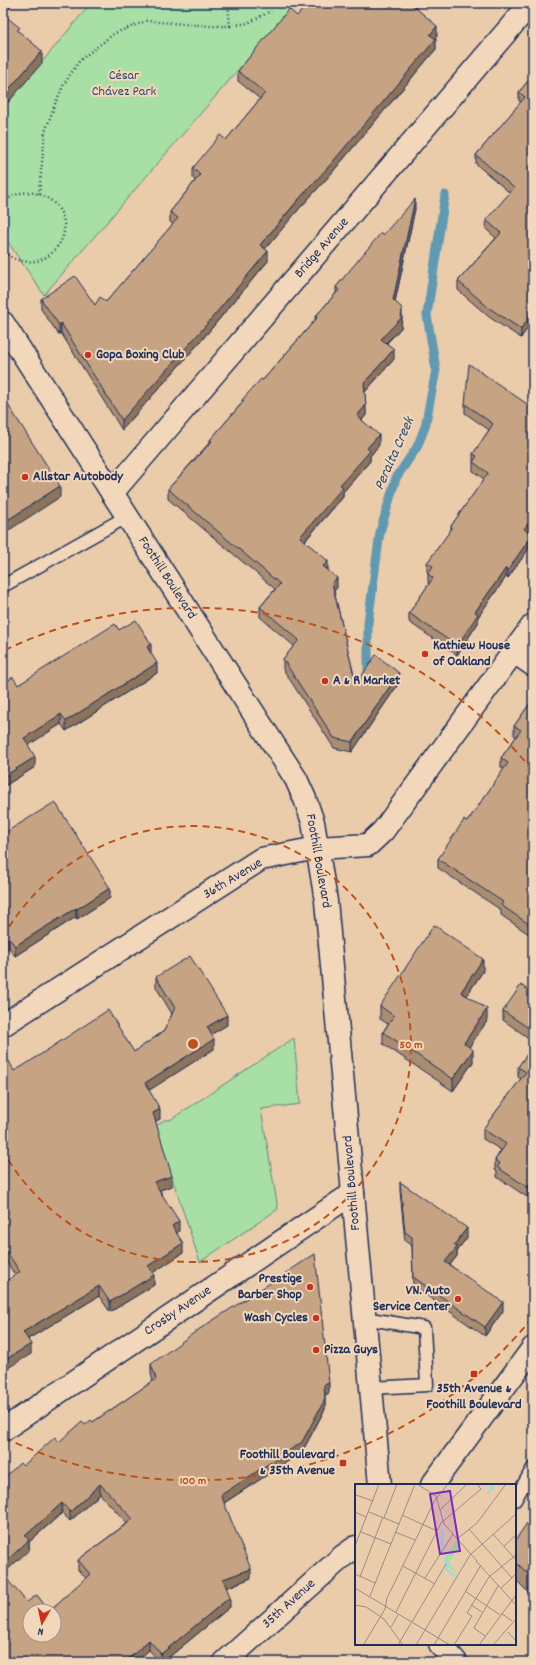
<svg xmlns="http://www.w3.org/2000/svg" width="536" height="1665" viewBox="0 0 536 1665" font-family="Dekko,sans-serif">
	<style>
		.green { fill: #a7dfa4; stroke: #618781 }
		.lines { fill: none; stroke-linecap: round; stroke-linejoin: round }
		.stream { stroke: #6199b2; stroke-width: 9 }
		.lane-casing { stroke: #1b2f5e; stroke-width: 15 }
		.street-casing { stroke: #1b2f5e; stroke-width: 25 }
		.secondary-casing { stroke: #1b2f5e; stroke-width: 25 }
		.path { stroke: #1b2f5e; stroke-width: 2.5; stroke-dasharray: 1 3; stroke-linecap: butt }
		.lane { stroke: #f3d7ba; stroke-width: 12 }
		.street { stroke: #f3d7ba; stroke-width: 22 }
		.secondary { stroke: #f3d7ba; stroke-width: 22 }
		.wall { fill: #aa8d71; stroke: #1b2f5e }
		.shaded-wall { fill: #8b735c; stroke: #1b2f5e }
		.building { fill: #c6a483; stroke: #1b2f5e; fill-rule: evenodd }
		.ring { fill: none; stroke: #bf511c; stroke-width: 2; stroke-dasharray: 7 5 }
		.poi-dot { fill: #c8321e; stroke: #f3d7ba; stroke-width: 1.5 }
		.labels { text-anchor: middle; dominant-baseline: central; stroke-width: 4; stroke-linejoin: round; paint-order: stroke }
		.park-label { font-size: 14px; fill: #304968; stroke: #f3d7ba }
		.street-label { font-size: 14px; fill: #1b2f5e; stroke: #f3d7ba }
		.poi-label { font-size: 14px; font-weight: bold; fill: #1b2f5e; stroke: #f3d7ba; text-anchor: start }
		.water-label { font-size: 15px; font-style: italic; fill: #2c4973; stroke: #f3d7ba }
		.inset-river { fill: none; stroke: #8fdfea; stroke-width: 2 }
		.inset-road { fill: none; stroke: #978d8c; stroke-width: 1 }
		.view { fill: #7b2cbf; fill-opacity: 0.15; stroke: #7b2cbf; stroke-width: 2 }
		.inset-edge { fill: none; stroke: #1b2f5e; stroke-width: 2 }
		.centre { fill: #bf511c; stroke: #f3d7ba; stroke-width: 2 }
		.ring-label { font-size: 12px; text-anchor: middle; font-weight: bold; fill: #bf511c; stroke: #f3d7ba; stroke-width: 4; stroke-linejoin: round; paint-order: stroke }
	</style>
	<rect width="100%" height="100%" fill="#eacbaa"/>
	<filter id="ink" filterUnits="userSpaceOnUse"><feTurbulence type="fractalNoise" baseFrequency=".025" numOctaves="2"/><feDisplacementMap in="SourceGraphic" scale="8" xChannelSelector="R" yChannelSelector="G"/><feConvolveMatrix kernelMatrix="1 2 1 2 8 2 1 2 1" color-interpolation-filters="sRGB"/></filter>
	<g filter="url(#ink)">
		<g class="green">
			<polygon points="91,3 296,3 44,295 3,235 3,109"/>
			<polygon points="294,1038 300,1104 261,1109 278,1209 200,1262 155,1127 164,1120 170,1120"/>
		</g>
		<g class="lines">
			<polyline class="stream" points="368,677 368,623 380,532 396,478 417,447 425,427 436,370 427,315 445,195"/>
			<g class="lane-casing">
				<g id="lane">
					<polyline points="3,5 4,3"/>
					<polyline points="3,586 128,516"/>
					<polyline points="364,1318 424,1328 427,1385 371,1388"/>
					<polyline points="515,1500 533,1468"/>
				</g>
			</g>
			<g class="street-casing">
				<g id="street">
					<polyline points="112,493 531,3"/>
					<polyline points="514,652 533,665"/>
					<polyline points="3,1025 261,859 317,848 368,845 383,831 533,625"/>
					<polyline points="3,1430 353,1193"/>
				</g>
			</g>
			<g class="secondary-casing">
				<g id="secondary">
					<polyline points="3,323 296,779 305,799 313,822 326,901 380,1485"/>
					<polyline points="432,1485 533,1348"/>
					<polyline points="440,1644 456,1662"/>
					<polyline points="225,1662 343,1556 356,1547"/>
				</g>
			</g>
			<g class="path">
				<polyline points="230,26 248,23 271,11"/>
				<polyline points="39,194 45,132 55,104 64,84 80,60 115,33 146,21 210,26 230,26 228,3"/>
				<path d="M3 203C34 173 83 213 57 247 52 254 45 259 37 261 24 263 12 260 3 251"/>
			</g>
			<use href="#lane" class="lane"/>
			<use href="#street" class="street"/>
			<use href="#secondary" class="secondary"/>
		</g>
		<g class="wall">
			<polygon points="416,3 415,7 437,36 435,39 436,49 330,175 299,209 265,249 268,261 200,342 122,430 61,333 59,335 41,309 41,299 95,305 106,302 173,224 170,222 170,212 195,181 193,178 193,168 226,140 260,99 238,81 238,71 297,16"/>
			<polygon points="533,75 521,338 489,317 458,290 458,281 496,238 486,229 486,220 510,193 476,164 476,155 521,102 519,101 519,92"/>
			<polygon points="415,209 395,302 402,318 401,328 387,343 394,359 365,392 366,415 362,420 379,445 370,456 370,461 343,492 343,497 305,541 328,570 337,588 334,591 356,684 399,683 352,752 334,748 283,669 283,659 294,646 260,617 260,607 275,589 168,499 168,489 210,442 210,440 242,403 242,400 263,380 315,320 315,317 336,293 336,287 383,235"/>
			<polygon points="533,397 533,526 528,532 532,544 508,578 506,577 478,617 478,623 457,655 409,622 409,613 429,584 428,583 428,573 427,572 427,563 451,530 451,526 484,479 473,471 473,454 489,430 465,413 465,404 527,404"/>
			<polygon points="119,630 151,654 157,673 66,731 61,724 28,745 35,767 3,787 3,684 18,685"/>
			<polygon points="533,699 533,937 501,915 501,910 438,868 438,859 467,822 504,769 501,767 501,758 516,737 514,735 514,726"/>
			<polygon points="3,834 110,898 77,919 76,917 15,956 9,948"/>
			<polygon points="483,971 467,995 487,1021 469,1047 473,1062 453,1091 383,1044 383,1032 388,1024 380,1019 380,1006"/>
			<polygon points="156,977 227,1025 211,1034 214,1049 149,1090 160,1119 155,1121 172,1186 160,1190 179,1231 177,1233 183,1253 152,1273 154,1285 110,1312 99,1296 28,1339 31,1354 15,1275 3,1256 3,1065 14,1071 134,1052 164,1031 172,1014 156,987"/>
			<polygon points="533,991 533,1041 503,1020 503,1011 532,993"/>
			<polygon points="533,1046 533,1196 529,1193 527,1197 497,1177 497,1171 495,1170 495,1160 501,1150 483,1139 483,1129 521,1079 518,1077 518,1067"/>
			<polygon points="400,1182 467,1238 457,1250 457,1256 450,1265 503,1311 485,1336 413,1286 412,1246 405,1241 400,1191"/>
			<polygon points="151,1364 329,1393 325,1395 325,1409 302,1452 224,1503 251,1578 226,1588 230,1607 163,1662 160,1662 149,1650 136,1662 3,1662 27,1602 49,1611 86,1578 78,1570 78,1560 127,1523 100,1494 70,1521 62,1513 29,1542 29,1550 23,1466 85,1425 93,1422 153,1381 151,1374"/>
			<polygon points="533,1519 533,1597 515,1579 515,1541"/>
		</g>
		<g class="shaded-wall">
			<polygon points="410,3 416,3 416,6 410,13"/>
			<polygon points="437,26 437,36 430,45 430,35"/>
			<polygon points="436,39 436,49 330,175 299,209 260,255 260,245"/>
			<polygon points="42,51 42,63 3,108 3,96"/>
			<polygon points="415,199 415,209 393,310 393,300"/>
			<polygon points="268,251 268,261 200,342 122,430 122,420"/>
			<polygon points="402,308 402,318 401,328 381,348 381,339"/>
			<polygon points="533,311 533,320 521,338 521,329"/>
			<polygon points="61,323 61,333 59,335 59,325"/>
			<polygon points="394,349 394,359 364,393 364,383"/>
			<polygon points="366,405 366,415 357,426 357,416"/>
			<polygon points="379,435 379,445 370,456 370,461 343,492 343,497 300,546 300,537 340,485 367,448"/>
			<polygon points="60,486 60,497 3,534 3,523"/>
			<polygon points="533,517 533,526 524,538 524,529"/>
			<polygon points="532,535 532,544 508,578 508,570"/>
			<polygon points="328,561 328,570 323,566"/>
			<polygon points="506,568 506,577 478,617 478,623 457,655 457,646 475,612"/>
			<polygon points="337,578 337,588 332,593 332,583"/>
			<polygon points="151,644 151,654 147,647"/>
			<polygon points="157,663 157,673 66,731 66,721"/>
			<polygon points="399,673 399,683 352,752 352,742"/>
			<polygon points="61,714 61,724 24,748 24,738"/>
			<polygon points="35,757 35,767 3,787 3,777"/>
			<polygon points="110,888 110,898 77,919 77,909"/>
			<polygon points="76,908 76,917 15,956 15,946"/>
			<polygon points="9,938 9,948 3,952 3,942"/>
			<polygon points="483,959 483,971 461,1004 461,992"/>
			<polygon points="487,1009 487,1021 464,1055 464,1043"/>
			<polygon points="227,1015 227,1025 207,1037 207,1027"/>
			<polygon points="214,1039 214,1049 145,1093 145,1083"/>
			<polygon points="473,1050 473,1062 453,1091 453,1079"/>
			<polygon points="160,1109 160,1119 153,1123 153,1113"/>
			<polygon points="172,1176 172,1186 154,1192 154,1182"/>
			<polygon points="529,1184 529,1193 527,1197 527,1187"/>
			<polygon points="179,1221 179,1231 172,1236 172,1226"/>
			<polygon points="467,1228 467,1238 457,1250 457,1256 445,1271 445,1262 454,1245"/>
			<polygon points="183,1243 183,1253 148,1276 148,1266"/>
			<polygon points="154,1275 154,1285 110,1312 110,1302"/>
			<polygon points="99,1286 99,1296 23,1342 23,1332"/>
			<polygon points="503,1302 503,1311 485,1336 485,1327"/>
			<polygon points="31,1344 31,1354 3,1371 3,1361"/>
			<polygon points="329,1383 329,1393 324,1395 324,1385"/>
			<polygon points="325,1399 325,1409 302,1452 221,1505 221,1495"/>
			<polygon points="100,1484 100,1494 70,1521 70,1512"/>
			<polygon points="62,1503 62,1513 29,1542 29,1550 3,1574 3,1564 25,1536"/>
			<polygon points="251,1569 251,1578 223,1589 223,1579"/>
			<polygon points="230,1597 230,1607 163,1662 161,1662 161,1654"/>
			<polygon points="149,1640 149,1650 136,1662 125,1662"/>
		</g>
		<g class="building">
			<polygon points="308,3 410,3 437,26 430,35 436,39 330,165 299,199 260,245 268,251 200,332 122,420 61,323 59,325 41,299 75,276 95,305 100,297 106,302 178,218 170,212 200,175 193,168 220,135 226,140 265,93 238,71 289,9 297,16"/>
			<polygon points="3,14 20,28 17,30 42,51 3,96"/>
			<polygon points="533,75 533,311 521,329 489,308 458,281 501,233 486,220 514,188 476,155 525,97 519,92"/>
			<polygon points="415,199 393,300 402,308 401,318 381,339 394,349 364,383 366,405 357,416 379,435 367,448 370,451 340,485 343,487 300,537 328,561 323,566 337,578 332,583 356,684 376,655 399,673 352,742 334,738 283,659 299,640 260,607 280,584 168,489 212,441 210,440 244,401 242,400 261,379 263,380 317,318 315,317 339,290 336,287 345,276 381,233 383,235"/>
			<polygon points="469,364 527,404 533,397 533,517 524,529 532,535 508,570 506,568 475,612 478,614 457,646 409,613 433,578 428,574 433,566 427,563 452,528 451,526 488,473 473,462 477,456 473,454 493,424 465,404"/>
			<polygon points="3,397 60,486 3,523"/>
			<polygon points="136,620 151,644 147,647 157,663 66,721 61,714 24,738 35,757 3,777 3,684 13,677 18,685 115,624 119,630"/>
			<polygon points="533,699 533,927 501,905 503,902 438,859 464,820 467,822 508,763 501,758 521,730 514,726"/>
			<polygon points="55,802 110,888 77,909 76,908 15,946 9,938 3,942 3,834"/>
			<polygon points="434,925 483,959 461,992 487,1009 464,1043 473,1050 453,1079 383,1032 394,1016 380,1006"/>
			<polygon points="190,956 227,1015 207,1027 214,1039 145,1083 160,1109 153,1113 172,1176 154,1182 179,1221 172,1226 183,1243 148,1266 154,1275 110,1302 99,1286 23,1332 31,1344 3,1361 3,1283 20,1272 3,1246 3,1065 9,1061 14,1071 23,1066 108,1010 134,1052 164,1031 175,1008 156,977"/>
			<polygon points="521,985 532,993 533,991 533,1031 503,1011"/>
			<polygon points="533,1046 533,1186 529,1184 527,1187 497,1167 500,1164 495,1160 506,1144 483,1129 526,1072 518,1067"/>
			<polygon points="400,1182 467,1228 454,1245 457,1247 445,1262 503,1302 485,1327 413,1277 412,1237 405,1232"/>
			<path d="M315 1254 329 1383 324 1385 325 1399 302 1442 221 1495 251 1569 223 1579 230 1597 161 1654 149 1640 125 1662H3V1575L27 1602 37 1595 49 1611 90 1574 78 1560 133 1519 100 1484 70 1512 62 1503 25 1536 29 1540 3 1564V1479L20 1463 23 1466 55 1437 59 1442 82 1422 85 1425 91 1420 93 1422 156 1379 151 1364 198 1330ZM30 1611H54V1635H30Z"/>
			<polygon points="533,1519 533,1579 515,1561 515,1541 527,1523"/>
		</g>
	</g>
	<g class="ring">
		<path d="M3 937A218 218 0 1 1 3 1151"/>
		<path d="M532 1318A436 436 0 0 1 5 1438M5 650A436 436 0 0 1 532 770"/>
	</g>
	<g class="poi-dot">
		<circle cx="88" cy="355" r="4"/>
		<circle cx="25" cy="477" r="4"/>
		<circle cx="425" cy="654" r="4"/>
		<circle cx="325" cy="681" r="4"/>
		<circle cx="310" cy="1287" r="4"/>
		<circle cx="458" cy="1299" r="4"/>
		<circle cx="316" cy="1318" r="4"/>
		<circle cx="316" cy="1350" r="4"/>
		<rect x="470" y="1370" width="8" height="8" rx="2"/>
		<rect x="339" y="1459" width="8" height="8" rx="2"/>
	</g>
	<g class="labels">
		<g class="park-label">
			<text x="124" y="76">César<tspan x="124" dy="16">Chávez Park</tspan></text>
		</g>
		<g class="street-label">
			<text transform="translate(322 248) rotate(-49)">Bridge Avenue</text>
			<text transform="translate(167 578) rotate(57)">Foothill Boulevard</text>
			<text transform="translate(318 861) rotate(80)">Foothill Boulevard</text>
			<text transform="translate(233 879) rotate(-31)">36th Avenue</text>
			<text transform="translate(352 1183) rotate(-95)">Foothill Boulevard</text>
			<text transform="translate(178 1311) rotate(-34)">Crosby Avenue</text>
			<text transform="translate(289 1604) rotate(-42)">35th Avenue</text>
		</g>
		<g class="poi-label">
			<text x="96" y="355">Gopa Boxing Club</text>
			<text x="33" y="477">Allstar Autobody</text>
			<text x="433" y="646">Kathiew House<tspan x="433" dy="16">of Oakland</tspan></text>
			<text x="333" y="681">A &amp; R Market</text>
			<text x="302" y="1279" text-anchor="end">Prestige<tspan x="302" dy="16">Barber Shop</tspan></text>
			<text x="450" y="1291" text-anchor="end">VN. Auto<tspan x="450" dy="16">Service Center</tspan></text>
			<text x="308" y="1318" text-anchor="end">Wash Cycles</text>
			<text x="324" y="1350">Pizza Guys</text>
			<text x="474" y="1389" text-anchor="middle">35th Avenue &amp;<tspan x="474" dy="16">Foothill Boulevard</tspan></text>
			<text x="335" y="1455" text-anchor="end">Foothill Boulevard<tspan x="335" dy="16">&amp; 35th Avenue</tspan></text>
		</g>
		<g class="water-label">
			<text transform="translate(395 454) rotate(-66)">Peralta Creek</text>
		</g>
	</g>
	<g transform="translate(355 1484)">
		<rect width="161" height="161" fill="#eacbaa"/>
		<path d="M101 57 105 61 94 79 103 89 91 82 89 76Z" fill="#a7dfa4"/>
		<path class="inset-river" d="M132 10 140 0M87 63V45M89 73 93 80 91 85 101 93"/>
		<path class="inset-road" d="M62 0 81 12 89 40 122 77M1 11 18 17M85 26 112 0M0 28 11 33M14 28 44 40M47 31 82 47M29 34 42 0M114 45 157 94M6 48 36 60M40 48 60 56M138 50 161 76M102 55 122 39 151 0M0 62 24 0M149 62 161 51M121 77 161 121M48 82 80 100M0 90 20 99M5 93 28 33M70 94 98 50M0 104 95 161M146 104 161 90M110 107 145 131M15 112 60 0M0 121 11 123 29 135 48 161M116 121 127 128M41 128 86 39 126 5 122 0M146 129 157 137M57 138 91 80M36 143 43 131M153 148 161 157M130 152 119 144 143 102M9 160 30 125 32 114 80 16 93 0M43 161 56 139M61 161 115 71 161 30M79 161 126 81M99 161 117 132 112 129 134 93 161 71M124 161 161 111M138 161 161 135"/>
		<path class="view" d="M95 7 105 67 85 70 75 10Z"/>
		<rect width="161" height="161" class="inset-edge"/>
	</g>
	<circle cx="193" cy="1044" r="6" class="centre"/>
	<g class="ring-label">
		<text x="411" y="1048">50 m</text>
		<text x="193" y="1484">100 m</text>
	</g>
	<rect width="536" height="1665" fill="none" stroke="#f3d7ba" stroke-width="16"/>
	<rect x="8" y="8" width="520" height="1649" fill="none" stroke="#1b2f5e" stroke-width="1.5" filter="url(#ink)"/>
	<g transform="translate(42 1623) rotate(189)"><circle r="19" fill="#f3d7ba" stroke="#9d9495"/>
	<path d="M0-3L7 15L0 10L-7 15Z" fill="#c8321e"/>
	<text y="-6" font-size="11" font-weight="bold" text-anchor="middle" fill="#1b2f5e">N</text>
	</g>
</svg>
